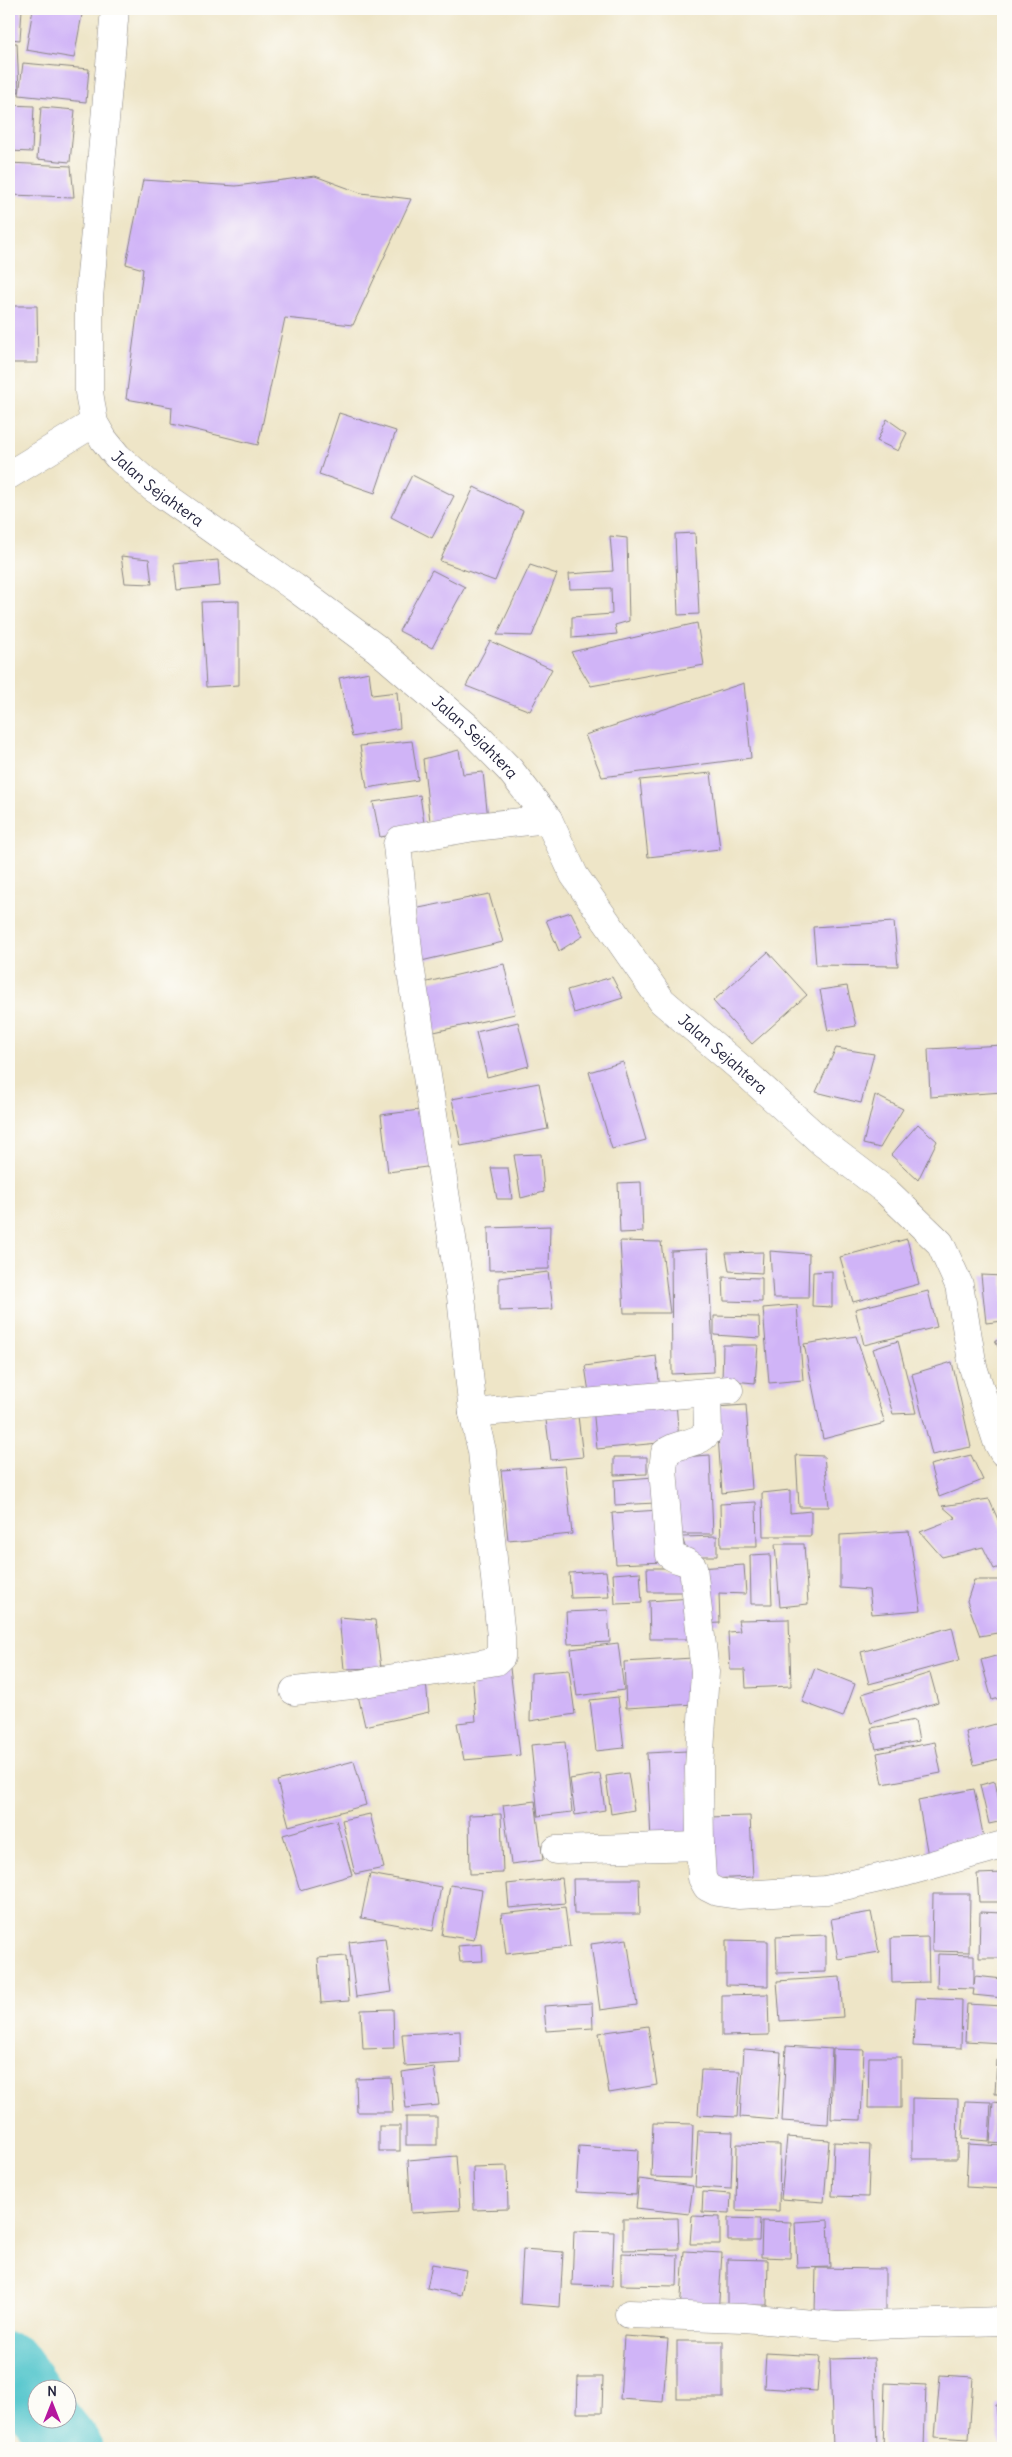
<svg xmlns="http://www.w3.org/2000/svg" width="1012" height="2457" viewBox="0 0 1012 2457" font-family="Delius,sans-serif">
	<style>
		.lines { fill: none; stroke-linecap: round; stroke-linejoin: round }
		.river { stroke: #59c7ce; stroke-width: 65 }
		.building { fill: #d0b4f7 }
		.minor-casing { stroke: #888481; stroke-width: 29 }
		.minor { stroke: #fff; stroke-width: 28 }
		.labels { text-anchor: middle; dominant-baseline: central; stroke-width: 4; stroke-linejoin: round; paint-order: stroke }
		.street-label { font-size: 16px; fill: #22223b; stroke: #fdfcf7 }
	</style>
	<rect width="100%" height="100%" fill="#fdfcf7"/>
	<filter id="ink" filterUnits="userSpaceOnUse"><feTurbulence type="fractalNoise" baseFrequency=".02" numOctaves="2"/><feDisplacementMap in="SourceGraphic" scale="10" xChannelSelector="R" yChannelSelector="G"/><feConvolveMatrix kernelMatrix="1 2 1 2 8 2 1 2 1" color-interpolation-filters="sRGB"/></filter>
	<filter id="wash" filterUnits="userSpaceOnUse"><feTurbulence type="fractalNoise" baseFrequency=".0096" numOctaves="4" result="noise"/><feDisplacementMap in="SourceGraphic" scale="20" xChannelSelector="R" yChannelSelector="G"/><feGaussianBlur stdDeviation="1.12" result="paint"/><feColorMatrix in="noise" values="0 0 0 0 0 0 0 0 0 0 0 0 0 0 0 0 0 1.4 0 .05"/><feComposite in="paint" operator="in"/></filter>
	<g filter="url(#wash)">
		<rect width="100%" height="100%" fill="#eee5c7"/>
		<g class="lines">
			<g class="river">
				<polyline points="9,2365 38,2406"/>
				<polyline points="48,2420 70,2448"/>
			</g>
		</g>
		<g id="blocks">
			<g class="building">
				<polygon points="9,9 22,9 20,40 9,39"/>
				<polygon points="33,9 83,9 74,58 26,50"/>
				<polygon points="9,43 17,43 19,92 9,92"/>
				<polygon points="23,63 89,69 86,102 19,95"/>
				<polygon points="9,105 34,106 32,152 9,151"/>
				<polygon points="41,107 75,110 70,162 37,159"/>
				<polygon points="9,163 71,166 74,197 9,195"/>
				<polygon points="315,176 361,193 411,199 353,325 285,318 258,445 171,424 172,407 126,399 143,269 126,264 143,180 236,186"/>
				<polygon points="9,306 37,306 38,363 9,363"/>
				<polygon points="339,413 396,431 375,493 319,474"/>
				<polygon points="887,419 907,433 898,451 877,441"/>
				<polygon points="412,475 454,496 432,538 391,517"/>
				<polygon points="474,487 523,511 495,581 440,561"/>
				<polygon points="695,533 699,614 678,615 675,534"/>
				<polygon points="610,536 627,538 629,621 615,625 617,634 572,638 572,617 612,614 611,588 570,589 569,574 613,571"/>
				<polygon points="121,556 149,559 152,584 125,583"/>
				<polygon points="218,560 220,586 177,590 174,564"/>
				<polygon points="530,565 557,574 532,636 497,635"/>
				<polygon points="432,570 465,587 432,648 399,631"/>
				<polygon points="239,601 239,685 206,687 201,602"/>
				<polygon points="697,623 704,665 591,686 571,652"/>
				<polygon points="490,641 552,669 530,711 466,686"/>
				<polygon points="369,672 372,695 397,692 400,728 352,737 339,678"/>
				<polygon points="744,683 751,758 602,777 585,735"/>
				<polygon points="412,741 418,780 367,788 360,746"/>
				<polygon points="459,750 463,774 483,772 488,819 431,830 423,759"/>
				<polygon points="711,773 720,849 648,857 640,780"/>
				<polygon points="420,795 425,830 380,837 373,802"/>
				<polygon points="489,894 503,942 417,962 414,909"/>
				<polygon points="571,912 583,936 559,951 546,920"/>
				<polygon points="894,922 898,966 816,965 813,927"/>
				<polygon points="768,952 807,995 752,1044 713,1001"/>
				<polygon points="504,964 515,1014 434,1032 423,983"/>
				<polygon points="612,977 623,998 574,1013 567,990"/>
				<polygon points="847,986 856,1026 828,1031 820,990"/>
				<polygon points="518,1022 529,1066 487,1077 476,1032"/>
				<polygon points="1003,1045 1003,1092 930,1097 928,1049"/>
				<polygon points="836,1048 874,1054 861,1103 816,1092"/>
				<polygon points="623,1062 646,1140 612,1149 589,1072"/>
				<polygon points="539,1083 548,1129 461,1146 452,1099"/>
				<polygon points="875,1095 903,1109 880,1148 863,1144"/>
				<polygon points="427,1109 434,1166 388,1172 381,1115"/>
				<polygon points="918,1124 937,1141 918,1180 891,1155"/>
				<polygon points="541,1154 544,1192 521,1198 514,1155"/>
				<polygon points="491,1168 508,1168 512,1199 497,1199"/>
				<polygon points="641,1182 643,1232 620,1233 618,1183"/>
				<polygon points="550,1226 549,1269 489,1270 488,1228"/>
				<polygon points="907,1239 919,1284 853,1302 840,1257"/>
				<polygon points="620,1241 661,1242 670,1313 624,1313"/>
				<polygon points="708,1249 714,1372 672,1374 671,1251"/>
				<polygon points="770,1251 809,1254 808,1298 773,1298"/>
				<polygon points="763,1252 762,1273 729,1271 726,1253"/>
				<polygon points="832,1271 832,1307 812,1306 813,1272"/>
				<polygon points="548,1272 553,1309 499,1311 499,1278"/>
				<polygon points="981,1275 1003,1276 1003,1321 986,1323"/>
				<polygon points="723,1277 762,1278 762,1302 724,1301"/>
				<polygon points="928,1291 937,1327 864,1345 855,1309"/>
				<polygon points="797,1305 803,1380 769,1383 763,1308"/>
				<polygon points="714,1316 759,1317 760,1338 714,1335"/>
				<polygon points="856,1336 885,1423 823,1439 804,1344"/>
				<polygon points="1003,1340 1003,1356 995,1341"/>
				<polygon points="898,1341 916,1413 893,1414 873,1349"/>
				<polygon points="723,1345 758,1345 755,1383 722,1380"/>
				<polygon points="656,1356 660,1389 590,1399 585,1366"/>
				<polygon points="952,1362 971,1447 932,1455 912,1374"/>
				<polygon points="676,1402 679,1441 597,1449 593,1407"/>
				<polygon points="746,1405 752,1489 722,1493 716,1407"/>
				<polygon points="578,1416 583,1457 551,1460 546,1420"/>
				<polygon points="710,1455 713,1534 676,1534 669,1458"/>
				<polygon points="796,1455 824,1456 829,1507 799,1507"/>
				<polygon points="971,1455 983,1480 939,1497 930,1465"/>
				<polygon points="614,1457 647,1457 647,1474 614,1475"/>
				<polygon points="565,1466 572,1534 508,1540 501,1470"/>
				<polygon points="654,1477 656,1503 615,1505 614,1480"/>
				<polygon points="790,1490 790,1513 811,1511 811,1536 763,1536 762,1493"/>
				<polygon points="989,1499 1003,1531 1003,1566 994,1569 983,1547 942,1557 920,1532 956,1518 942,1506"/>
				<polygon points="756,1502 757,1547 721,1547 720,1504"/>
				<polygon points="660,1510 665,1562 616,1564 612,1513"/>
				<polygon points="909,1531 921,1610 872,1614 869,1590 840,1588 840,1535"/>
				<polygon points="717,1536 717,1556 688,1556 682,1537"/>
				<polygon points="775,1544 804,1544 808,1604 780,1607"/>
				<polygon points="770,1554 772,1604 751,1604 750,1555"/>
				<polygon points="744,1565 746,1594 719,1593 720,1623 700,1624 698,1568"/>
				<polygon points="647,1568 686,1568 688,1592 648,1592"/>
				<polygon points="606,1571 609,1597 571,1598 569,1573"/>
				<polygon points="640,1572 642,1603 615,1604 613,1574"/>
				<polygon points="974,1580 1003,1580 1003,1632 980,1636 967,1601"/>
				<polygon points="692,1598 694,1639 650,1639 649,1601"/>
				<polygon points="608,1610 610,1642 568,1644 566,1612"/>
				<polygon points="339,1617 375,1620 381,1668 344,1669"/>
				<polygon points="789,1619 791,1686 746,1688 745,1670 730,1670 728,1632 740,1631 738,1620"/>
				<polygon points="952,1627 960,1660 869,1684 861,1652"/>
				<polygon points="618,1643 624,1690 577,1696 571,1649"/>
				<polygon points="1003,1654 1003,1697 992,1700 981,1660"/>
				<polygon points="693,1658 695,1704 626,1708 624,1662"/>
				<polygon points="510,1668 520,1755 464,1760 457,1723 476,1721 472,1672"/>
				<polygon points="815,1668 855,1684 843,1717 802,1702"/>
				<polygon points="569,1670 575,1714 530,1721 531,1673"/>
				<polygon points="930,1673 938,1702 871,1723 862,1694"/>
				<polygon points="426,1682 429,1712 365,1726 357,1691"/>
				<polygon points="618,1697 624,1748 596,1751 590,1700"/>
				<polygon points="915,1720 919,1741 876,1749 871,1728"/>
				<polygon points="1003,1722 1003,1758 974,1765 966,1732"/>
				<polygon points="565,1742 572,1812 538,1816 531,1745"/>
				<polygon points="935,1742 941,1773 883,1784 877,1753"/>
				<polygon points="687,1751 691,1840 651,1841 647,1753"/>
				<polygon points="354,1761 366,1805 289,1826 277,1781"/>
				<polygon points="628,1773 634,1810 611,1814 606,1776"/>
				<polygon points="600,1774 605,1810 575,1815 570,1779"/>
				<polygon points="995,1781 1003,1821 989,1824 980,1785"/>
				<polygon points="974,1789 985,1844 928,1856 918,1800"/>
				<polygon points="535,1801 543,1860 511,1864 503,1805"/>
				<polygon points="370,1814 384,1868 355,1874 342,1820"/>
				<polygon points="501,1814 503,1873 470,1874 469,1815"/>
				<polygon points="750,1816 753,1877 709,1879 707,1817"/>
				<polygon points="336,1820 352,1875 300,1890 283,1835"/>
				<polygon points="1003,1873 1003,1902 979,1902 977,1874"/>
				<polygon points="370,1874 441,1887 433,1931 361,1918"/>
				<polygon points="562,1878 565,1903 509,1908 507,1884"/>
				<polygon points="573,1879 639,1879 640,1914 574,1914"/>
				<polygon points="450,1885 482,1890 474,1940 442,1935"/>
				<polygon points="933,1894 970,1894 969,1952 932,1951"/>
				<polygon points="565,1907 570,1947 506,1954 501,1914"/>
				<polygon points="871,1912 879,1952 838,1959 831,1919"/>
				<polygon points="980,1912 1003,1913 1003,1958 979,1958"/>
				<polygon points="826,1935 826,1972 777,1973 776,1937"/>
				<polygon points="928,1937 929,1982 892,1983 891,1938"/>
				<polygon points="385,1938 392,1992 356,1997 349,1942"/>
				<polygon points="627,1939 637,2005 600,2010 591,1944"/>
				<polygon points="726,1940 768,1941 768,1986 726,1985"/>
				<polygon points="482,1944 483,1961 460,1962 458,1946"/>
				<polygon points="938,1954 974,1955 974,1985 975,1976 1003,1979 1003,1998 973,1995 974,1989 937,1988"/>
				<polygon points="346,1956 349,2001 321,2003 318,1958"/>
				<polygon points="840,1977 843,2017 780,2021 777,1981"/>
				<polygon points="768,1994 769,2035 722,2036 722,1995"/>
				<polygon points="916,1998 962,2000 961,2048 913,2046"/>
				<polygon points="592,2003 593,2028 546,2031 544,2006"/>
				<polygon points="967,2004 1003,2006 1003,2043 965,2041"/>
				<polygon points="393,2009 394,2048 363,2049 361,2010"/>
				<polygon points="648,2026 657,2085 609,2093 599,2033"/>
				<polygon points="460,2031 461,2063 405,2066 402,2034"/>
				<polygon points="786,2046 832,2049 828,2124 782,2121"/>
				<polygon points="744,2049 781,2052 777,2120 740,2117"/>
				<polygon points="833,2049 864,2050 861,2120 831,2119"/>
				<polygon points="869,2057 901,2057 901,2108 868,2108"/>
				<polygon points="997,2060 1003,2060 1003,2094 995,2094"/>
				<polygon points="434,2067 439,2105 406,2108 402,2072"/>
				<polygon points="701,2070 740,2071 737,2117 698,2115"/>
				<polygon points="391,2078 393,2112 357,2112 356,2079"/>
				<polygon points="912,2098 958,2099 957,2159 912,2159"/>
				<polygon points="965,2101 991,2102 989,2141 962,2139"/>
				<polygon points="993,2102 1003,2103 1003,2144 990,2143"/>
				<rect x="406" y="2117" width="31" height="28"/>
				<polygon points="653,2123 693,2124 691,2178 651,2177"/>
				<rect x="379" y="2126" width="21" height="25"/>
				<polygon points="698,2131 733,2132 731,2189 695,2187"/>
				<polygon points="787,2137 829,2140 824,2202 781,2199"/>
				<polygon points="834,2142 870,2144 868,2197 832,2196"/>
				<polygon points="737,2144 780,2145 779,2211 736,2210"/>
				<polygon points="968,2144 1003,2146 1003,2189 966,2187"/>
				<polygon points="579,2146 638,2150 636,2195 576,2192"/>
				<polygon points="456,2156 460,2210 411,2213 408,2160"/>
				<polygon points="507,2166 508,2209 474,2210 473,2167"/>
				<polygon points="639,2179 693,2186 689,2214 636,2208"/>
				<polygon points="703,2192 731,2194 730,2213 702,2212"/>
				<polygon points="692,2216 720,2217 720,2244 690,2244"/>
				<polygon points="678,2218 679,2249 623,2250 623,2219"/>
				<polygon points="728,2218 760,2219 759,2241 728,2241"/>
				<polygon points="828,2220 830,2267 797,2268 795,2222"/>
				<polygon points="762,2221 791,2222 790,2258 761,2257"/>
				<polygon points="574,2231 614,2232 612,2286 572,2285"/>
				<polygon points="523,2249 563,2252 560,2307 520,2304"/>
				<polygon points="684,2251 722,2253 718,2316 680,2313"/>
				<polygon points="621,2253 678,2255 677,2286 621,2285"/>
				<polygon points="727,2259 768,2260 767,2305 727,2306"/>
				<polygon points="432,2264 466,2270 461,2295 427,2288"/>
				<polygon points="816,2268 885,2269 885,2313 815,2312"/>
				<polygon points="624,2336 668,2339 663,2402 620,2399"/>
				<rect x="677" y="2341" width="46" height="57"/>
				<polygon points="766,2353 820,2356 817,2391 764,2388"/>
				<polygon points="874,2358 877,2448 833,2448 830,2359"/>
				<polygon points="940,2375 973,2377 969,2439 935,2437"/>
				<polygon points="578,2377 603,2377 602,2413 577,2413"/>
				<polygon points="885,2383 926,2385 924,2448 883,2448"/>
				<polygon points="996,2404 1003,2404 1003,2448 1001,2448"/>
			</g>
		</g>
	</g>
	<g filter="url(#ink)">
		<use href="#blocks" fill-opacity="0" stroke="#888481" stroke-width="1"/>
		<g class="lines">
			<g class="minor-casing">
				<g id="minor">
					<path id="s1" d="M115 9 89 298V392L94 423 104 440 117 456 152 487 294 587 376 648 470 729 510 770 548 819 574 875 662 1001 738 1066 823 1143 886 1191 940 1243 959 1285 973 1367 997 1441 1003 1452"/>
					<polyline points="9,475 94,423"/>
					<polyline points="473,1413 729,1390"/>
					<polyline points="294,1691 352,1685 497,1661 501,1657 501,1637 482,1451 473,1413 461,1296 409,959 397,845 400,840 474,827 548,819"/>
					<path d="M700 1846 699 1768 705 1672 693 1567C687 1560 677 1561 670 1555L663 1469 665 1453C677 1442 697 1446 708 1432L707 1393"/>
					<polyline points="556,1850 700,1846 702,1878 707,1887 717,1892 738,1895 826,1890 906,1872 1003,1845"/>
					<polyline points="629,2314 743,2318 837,2326 1003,2321"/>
				</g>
			</g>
			<use href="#minor" class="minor"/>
		</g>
	</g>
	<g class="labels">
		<g class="street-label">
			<text stroke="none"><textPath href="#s1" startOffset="508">Jalan Sejahtera</textPath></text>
			<text stroke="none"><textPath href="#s1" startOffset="912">Jalan Sejahtera</textPath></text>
			<text stroke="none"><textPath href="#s1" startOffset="1318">Jalan Sejahtera</textPath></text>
		</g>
	</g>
	<rect width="1012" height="2457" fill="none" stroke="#fdfcf7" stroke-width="30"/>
	<g transform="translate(52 2404)"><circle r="24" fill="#fdfcf7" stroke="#a5a5ac"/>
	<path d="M0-4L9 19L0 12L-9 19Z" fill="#b5179e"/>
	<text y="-8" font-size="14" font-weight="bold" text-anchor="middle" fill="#22223b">N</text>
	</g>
</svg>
